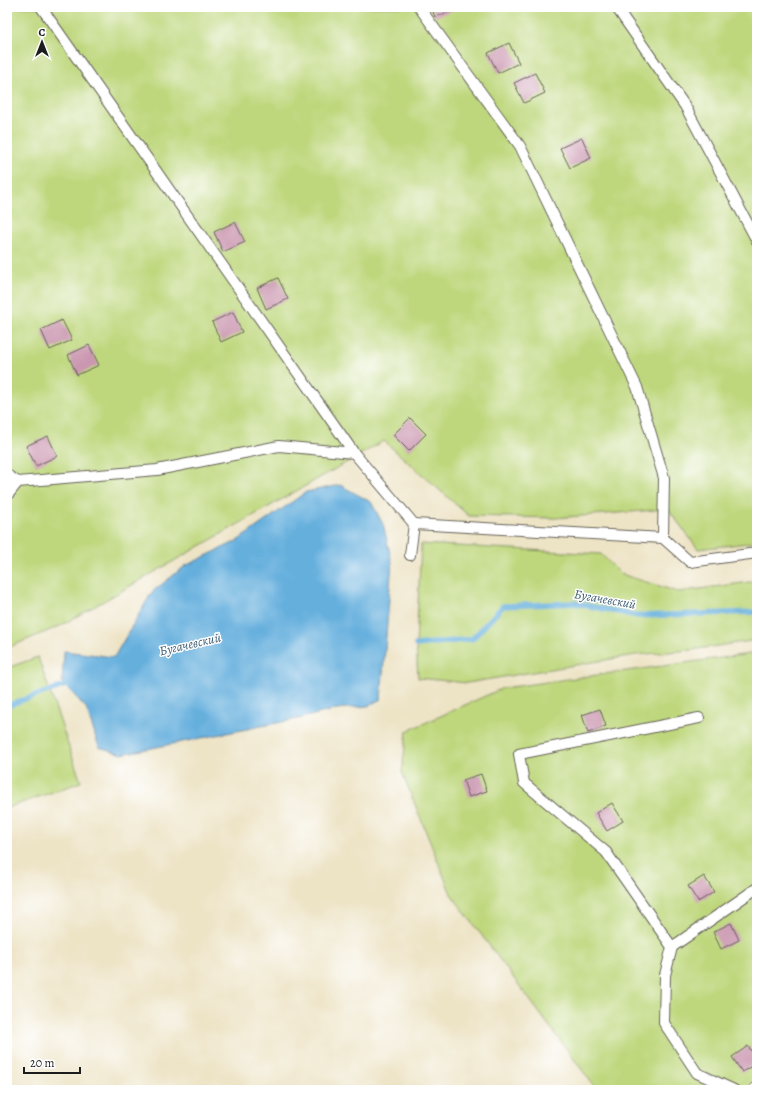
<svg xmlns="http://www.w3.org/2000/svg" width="764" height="1097" viewBox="0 0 764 1097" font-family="Alegreya,serif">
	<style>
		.green { fill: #bed77c; stroke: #6d7a4c }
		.water { fill: #65afdd; stroke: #40667c }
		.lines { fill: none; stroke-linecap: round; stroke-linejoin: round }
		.stream { stroke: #65afdd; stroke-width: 5.5 }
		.building { fill: #cb97b0 }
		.lane-casing { stroke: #656257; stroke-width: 12 }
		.lane { stroke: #fff; stroke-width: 10 }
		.labels { text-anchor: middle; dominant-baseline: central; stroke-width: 3; stroke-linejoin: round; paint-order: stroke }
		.water-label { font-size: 13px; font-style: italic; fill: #3d5e73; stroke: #fff }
	</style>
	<rect width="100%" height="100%" fill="#fff"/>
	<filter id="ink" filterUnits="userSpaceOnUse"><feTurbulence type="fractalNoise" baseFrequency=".025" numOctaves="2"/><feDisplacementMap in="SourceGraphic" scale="8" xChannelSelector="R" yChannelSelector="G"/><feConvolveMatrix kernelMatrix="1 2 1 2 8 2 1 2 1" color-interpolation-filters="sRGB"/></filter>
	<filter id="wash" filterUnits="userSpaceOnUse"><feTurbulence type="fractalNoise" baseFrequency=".012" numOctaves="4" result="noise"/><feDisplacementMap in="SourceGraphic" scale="16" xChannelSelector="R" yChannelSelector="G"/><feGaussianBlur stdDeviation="0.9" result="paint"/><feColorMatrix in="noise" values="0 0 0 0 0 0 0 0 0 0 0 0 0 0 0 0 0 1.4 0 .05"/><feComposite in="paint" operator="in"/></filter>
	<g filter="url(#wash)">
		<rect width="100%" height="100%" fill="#ede3c5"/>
		<g class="green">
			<polygon points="7,7 757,7 757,542 698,549 668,509 555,518 469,516 384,441 60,626 7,648"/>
			<polygon points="421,544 601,554 621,574 678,592 757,581 757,640 691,650 635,655 467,683 418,678 416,645"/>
			<polygon points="757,653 757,1090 597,1090 451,894 402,772 407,731 503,688"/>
			<polygon points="38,657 81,782 7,808 7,668"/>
		</g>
		<polygon class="water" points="340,485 371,502 383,524 392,562 381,699 368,706 337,709 302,718 122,754 99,747 86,708 62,682 64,651 114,657 152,592 185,566 237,541 306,492"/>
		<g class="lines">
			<g class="stream">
				<polyline points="416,645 472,639 503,606 575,603 638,616 757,612"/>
				<polyline points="7,707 14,703 72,683"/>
			</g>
		</g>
		<g id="blocks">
			<g class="building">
				<polygon points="431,7 456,7 457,9 435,17"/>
				<polygon points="509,43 519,63 498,73 488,53"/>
				<polygon points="535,73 545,93 524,103 514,83"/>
				<polygon points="582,138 591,158 570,168 560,148"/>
				<polygon points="235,222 245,242 223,252 214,232"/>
				<polygon points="278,278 288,299 266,309 257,288"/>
				<polygon points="233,312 242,332 221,342 212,322"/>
				<polygon points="62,320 72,340 50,350 41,330"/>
				<polygon points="89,345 99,365 77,375 68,355"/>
				<polygon points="410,418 426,434 409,451 393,435"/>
				<polygon points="48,436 57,456 36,466 26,446"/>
				<polygon points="600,709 606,726 588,733 582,715"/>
				<polygon points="481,774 487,791 469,797 463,780"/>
				<polygon points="612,803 623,821 607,831 596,813"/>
				<polygon points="704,876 714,892 698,902 688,886"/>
				<polygon points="731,923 739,940 721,949 713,932"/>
				<polygon points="748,1046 757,1060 757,1063 742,1072 732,1057"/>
			</g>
		</g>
	</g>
	<g filter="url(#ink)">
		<use href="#blocks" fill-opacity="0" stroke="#656257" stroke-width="1"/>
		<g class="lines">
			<g class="lane-casing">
				<g id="lane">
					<polyline points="41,7 354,453"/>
					<polyline points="616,7 685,106 757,241"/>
					<polyline points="7,475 18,482"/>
					<polyline points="7,496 18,482 157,470 279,446 354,453 414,524 663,538 664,478 637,387 520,146 419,7"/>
					<polyline points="663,538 690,562 757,553"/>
					<polyline points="410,555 414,524"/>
					<polyline points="699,718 519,754 524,783 606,852 672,947 665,975 664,1023 697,1073 734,1090"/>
					<polyline points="672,947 757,888"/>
					<polyline points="753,1090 757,1087"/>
				</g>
			</g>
			<use href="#lane" class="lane"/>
		</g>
	</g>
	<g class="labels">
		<g class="water-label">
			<text transform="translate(605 599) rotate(10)">Бугачевский</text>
			<text transform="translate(190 644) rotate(-13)">Бугачевский</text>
		</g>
	</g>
	<rect width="764" height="1097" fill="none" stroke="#fff" stroke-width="24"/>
	<g transform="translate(42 42)" stroke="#ffffff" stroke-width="3" paint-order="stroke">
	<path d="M0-3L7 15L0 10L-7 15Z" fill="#1c1c1c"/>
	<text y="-6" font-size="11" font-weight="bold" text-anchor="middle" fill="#1c1c1c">С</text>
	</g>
	<path d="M24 1067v6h56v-6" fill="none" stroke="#1c1c1c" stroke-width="2"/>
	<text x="30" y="1067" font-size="12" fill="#1c1c1c" stroke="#ffffff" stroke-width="3" paint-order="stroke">20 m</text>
</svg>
